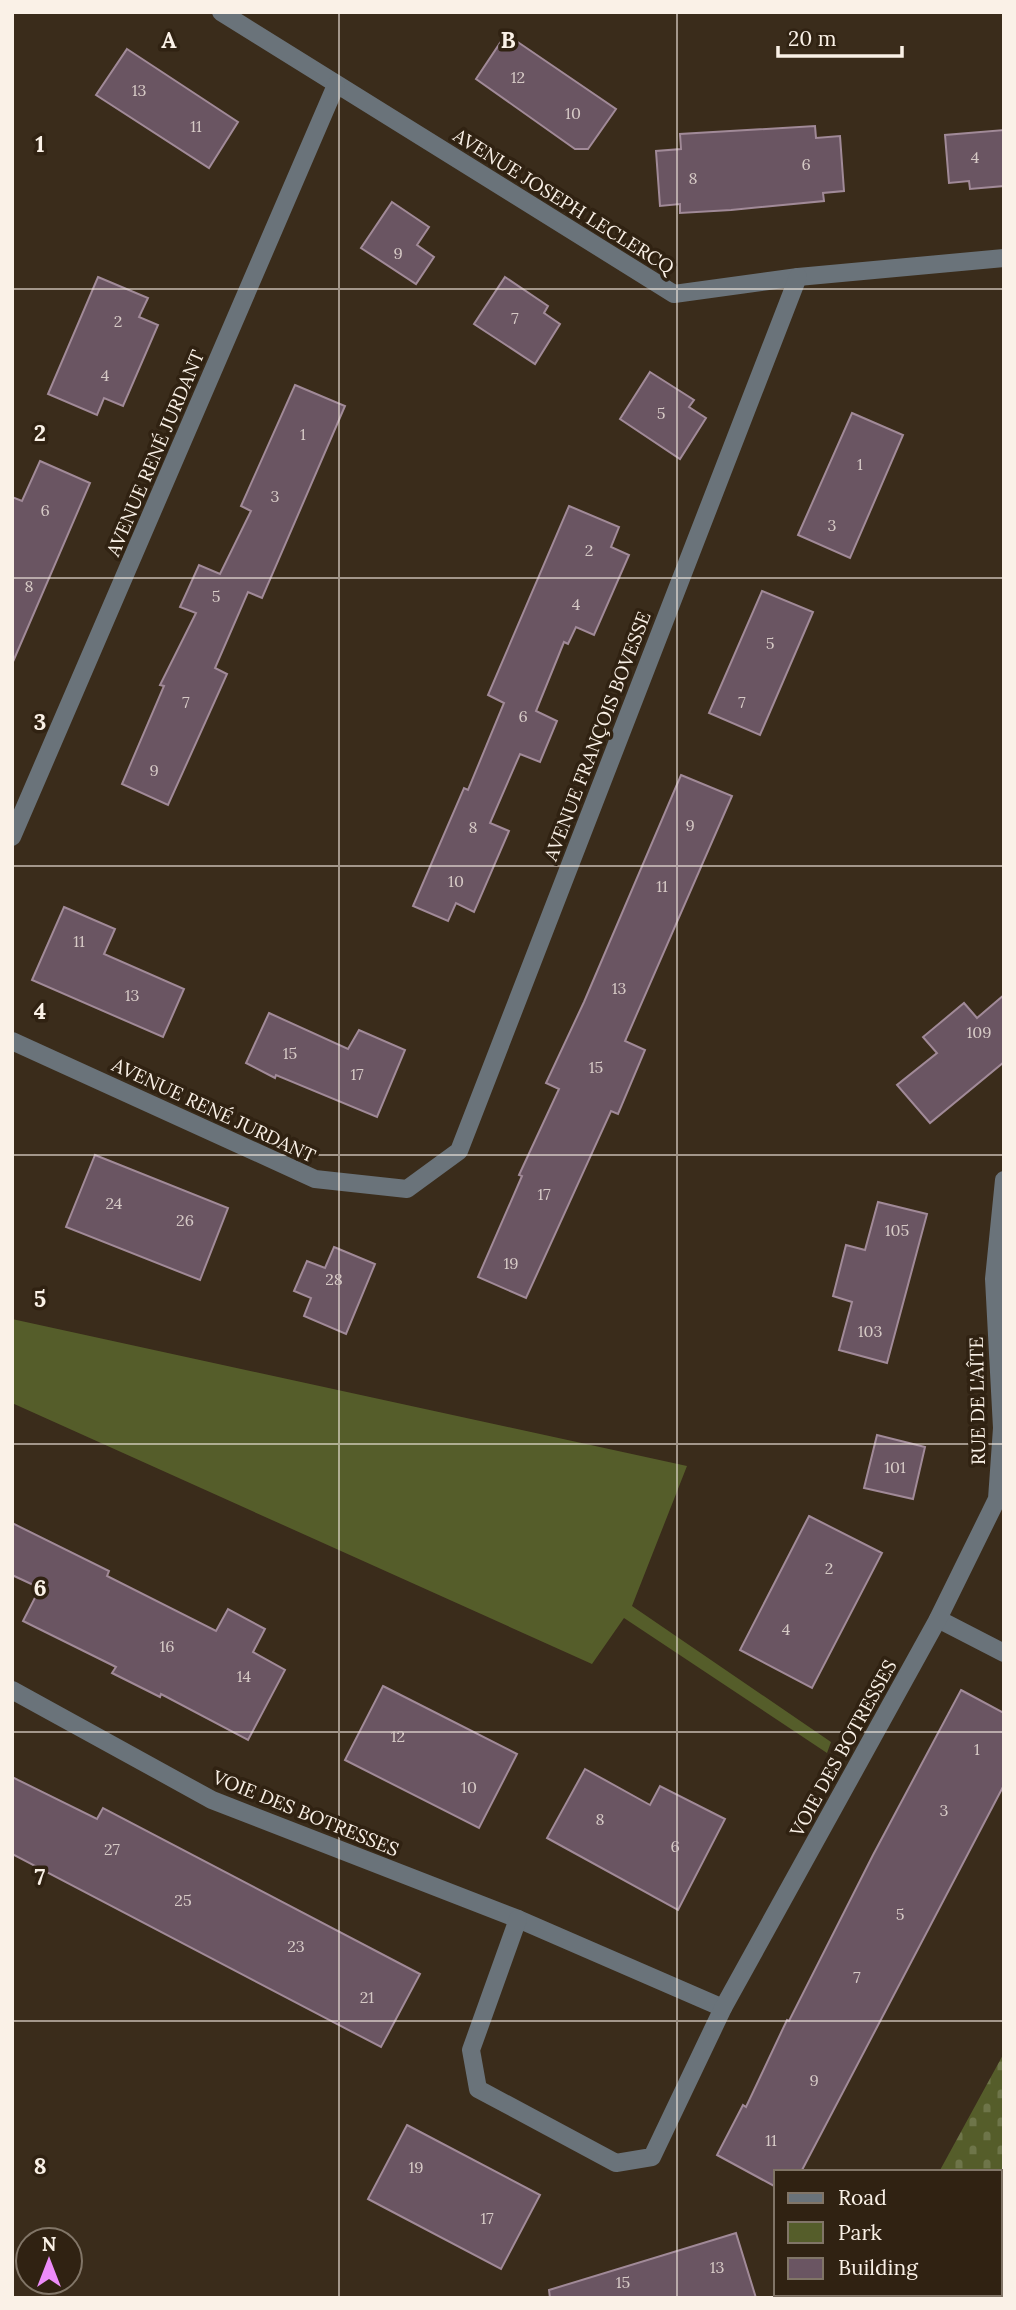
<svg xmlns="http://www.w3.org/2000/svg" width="1016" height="2310" viewBox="0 0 1016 2310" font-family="Lora,serif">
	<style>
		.green { fill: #555d2a }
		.cemetery { fill: url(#cemetery-stones) }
		.building { fill: #6a5562; stroke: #a18a98; stroke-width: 2 }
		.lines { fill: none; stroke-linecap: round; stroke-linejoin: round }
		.minor { stroke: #6a737a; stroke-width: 18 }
		.grid { fill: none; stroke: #faf1e7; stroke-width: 2; stroke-opacity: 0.55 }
		.labels { text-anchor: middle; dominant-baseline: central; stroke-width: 7; stroke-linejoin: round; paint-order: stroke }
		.number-label { font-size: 16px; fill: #d6cac6 }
		.street-label { font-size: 19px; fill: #faf1e7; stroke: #302212 }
		.grid-label { font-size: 23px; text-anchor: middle; font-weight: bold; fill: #faf1e7; stroke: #302212; stroke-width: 7; stroke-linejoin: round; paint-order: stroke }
	</style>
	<defs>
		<pattern id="cemetery-stones" width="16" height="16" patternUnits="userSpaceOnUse" patternTransform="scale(1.75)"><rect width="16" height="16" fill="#555d2a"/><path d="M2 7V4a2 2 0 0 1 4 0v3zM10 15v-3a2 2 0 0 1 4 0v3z" fill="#6e7549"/></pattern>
	</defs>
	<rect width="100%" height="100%" fill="#3a2c1b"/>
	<polygon class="green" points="12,1319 687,1466 632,1606 831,1742 827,1753 624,1618 592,1664 12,1403"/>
	<polygon class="cemetery" points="1004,2053 1004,2298 871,2298 873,2294 1000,2294 1000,2172 939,2172"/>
	<g class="building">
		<polygon points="506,34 616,109 588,149 575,149 476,79"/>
		<polygon points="127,49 238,122 209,168 96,95"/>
		<polygon points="815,126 816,138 840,136 844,191 823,193 824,201 731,210 680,213 680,204 660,206 656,151 681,149 680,134"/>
		<polygon points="1004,130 1004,186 970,189 969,181 949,183 945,135"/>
		<polygon points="392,202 429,227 417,245 434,257 416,284 361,248"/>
		<polygon points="98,277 148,298 139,317 158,325 123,406 104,398 97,415 48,394"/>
		<polygon points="505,277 548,306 544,313 560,324 535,364 474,324"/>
		<polygon points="650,372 694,400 689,407 706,418 680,459 620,419"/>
		<polygon points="295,385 345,406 262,598 248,592 215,668 227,674 168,805 122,784 164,686 160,685 196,613 180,607 199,565 220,574 251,511 241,506"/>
		<polygon points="852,413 903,435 850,558 798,535"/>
		<polygon points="40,461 90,483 12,664 12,497 22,501"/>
		<polygon points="569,506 619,527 611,547 629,555 594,635 576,627 568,644 564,642 536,711 557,721 540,762 520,754 490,823 509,831 474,912 456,903 448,921 413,906 464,788 468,790 504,703 488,695"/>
		<polygon points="762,591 813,612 760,735 709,713"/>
		<polygon points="681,775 732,796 625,1041 645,1050 618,1114 611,1111 526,1298 478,1277 522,1176 519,1175 559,1089 546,1083 584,1002"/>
		<polygon points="64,907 115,929 104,954 184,989 163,1037 32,980"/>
		<polygon points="1004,995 1004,1062 930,1123 897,1085 937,1053 923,1037 964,1003 977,1018"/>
		<polygon points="269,1013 348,1049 359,1030 405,1050 377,1117 276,1075 275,1078 246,1063"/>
		<polygon points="95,1155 228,1208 200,1280 66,1227"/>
		<polygon points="878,1202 927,1214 887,1363 839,1350 852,1302 833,1296 846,1245 865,1250"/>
		<polygon points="334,1247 375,1264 346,1334 304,1316 311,1298 294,1291 307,1261 325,1268"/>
		<polygon points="877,1435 925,1447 913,1499 864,1488"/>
		<polygon points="809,1516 882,1553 812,1688 740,1650"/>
		<polygon points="12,1523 109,1571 107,1576 216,1631 228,1609 265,1629 253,1652 285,1670 248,1740 161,1694 160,1697 112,1673 116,1667 23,1621 40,1588 12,1575"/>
		<polygon points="383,1686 517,1754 479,1828 345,1760"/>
		<polygon points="961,1690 1004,1713 1004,1785 801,2172 776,2172 776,2187 717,2155 743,2105 746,2107 787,2020 789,2021 873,1855"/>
		<polygon points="585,1769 650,1805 660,1786 725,1819 678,1910 547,1838"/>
		<polygon points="12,1777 97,1819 103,1808 420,1974 381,2047 12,1854"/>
		<polygon points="407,2125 540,2195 501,2269 368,2199"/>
		<polygon points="736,2233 756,2298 550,2298 549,2290"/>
	</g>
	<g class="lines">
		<g class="minor">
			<polyline points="221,12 674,294 798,277 1004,258"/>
			<polyline points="12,837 336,85"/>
			<polyline points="12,1041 315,1179 407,1189 459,1151 798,277"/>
			<polyline points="938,1619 1004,1653"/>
			<polyline points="12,1690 212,1800 518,1919 723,2008"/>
			<polyline points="518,1919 471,2050 478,2089 616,2163 652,2157 723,2008 938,1619 997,1499 1002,1428 994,1279 1004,1180"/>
		</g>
	</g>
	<path class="grid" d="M339 12V2298M677 12V2298M12 289H1004M12 578H1004M12 866H1004M12 1155H1004M12 1444H1004M12 1732H1004M12 2021H1004"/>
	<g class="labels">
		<g class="number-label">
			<text x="518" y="77">12</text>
			<text x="139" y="90">13</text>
			<text x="573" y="113">10</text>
			<text x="196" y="126">11</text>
			<text x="975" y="157">4</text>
			<text x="806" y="164">6</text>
			<text x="693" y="178">8</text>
			<text x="398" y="253">9</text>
			<text x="515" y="318">7</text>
			<text x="118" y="321">2</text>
			<text x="105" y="375">4</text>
			<text x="661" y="413">5</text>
			<text x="303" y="434">1</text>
			<text x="860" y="464">1</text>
			<text x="275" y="496">3</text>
			<text x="45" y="510">6</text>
			<text x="832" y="525">3</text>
			<text x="589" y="550">2</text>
			<text x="29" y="586">8</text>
			<text x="216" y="596">5</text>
			<text x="576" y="604">4</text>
			<text x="770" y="643">5</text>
			<text x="186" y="702">7</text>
			<text x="742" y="702">7</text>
			<text x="523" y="716">6</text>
			<text x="154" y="770">9</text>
			<text x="690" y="825">9</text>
			<text x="473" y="827">8</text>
			<text x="456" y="881">10</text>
			<text x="662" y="886">11</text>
			<text x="79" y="941">11</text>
			<text x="619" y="988">13</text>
			<text x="132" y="995">13</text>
			<text x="979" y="1032">109</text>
			<text x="290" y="1053">15</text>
			<text x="596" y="1067">15</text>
			<text x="357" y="1074">17</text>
			<text x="544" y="1194">17</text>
			<text x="114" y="1203">24</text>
			<text x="185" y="1220">26</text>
			<text x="897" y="1230">105</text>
			<text x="511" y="1263">19</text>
			<text x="334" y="1279">28</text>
			<text x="870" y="1331">103</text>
			<text x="895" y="1467">101</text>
			<text x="829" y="1568">2</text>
			<text x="786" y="1629">4</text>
			<text x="167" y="1646">16</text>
			<text x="244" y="1676">14</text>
			<text x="398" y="1736">12</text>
			<text x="977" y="1749">1</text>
			<text x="469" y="1787">10</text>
			<text x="944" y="1810">3</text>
			<text x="600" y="1819">8</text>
			<text x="675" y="1846">6</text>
			<text x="112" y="1849">27</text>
			<text x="183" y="1900">25</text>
			<text x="900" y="1914">5</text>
			<text x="296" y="1946">23</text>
			<text x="857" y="1977">7</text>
			<text x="367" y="1997">21</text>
			<text x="814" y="2080">9</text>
			<text x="771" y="2140">11</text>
			<text x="416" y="2167">19</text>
			<text x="487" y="2218">17</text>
			<text x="717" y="2267">13</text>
			<text x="623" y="2282">15</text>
		</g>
		<g class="street-label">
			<text transform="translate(564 201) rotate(32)">AVENUE JOSEPH LECLERCQ</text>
			<text transform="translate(155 453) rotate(-67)">AVENUE RENÉ JURDANT</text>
			<text transform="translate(597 736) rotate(-69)">AVENUE FRANÇOIS BOVESSE</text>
			<text transform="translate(214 1110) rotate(25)">AVENUE RENÉ JURDANT</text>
			<text transform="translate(977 1401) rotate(-91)">RUE DE L'AÎTE</text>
			<text transform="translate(843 1748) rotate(-61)">VOIE DES BOTRESSES</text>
			<text transform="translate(306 1813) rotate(22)">VOIE DES BOTRESSES</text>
		</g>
	</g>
	<g class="grid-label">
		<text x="169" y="48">A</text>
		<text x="508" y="48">B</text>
		<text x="40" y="152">1</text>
		<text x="40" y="441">2</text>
		<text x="40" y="730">3</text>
		<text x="40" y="1019">4</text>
		<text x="40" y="1307">5</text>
		<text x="40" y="1596">6</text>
		<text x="40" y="1885">7</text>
		<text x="40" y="2174">8</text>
	</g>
	<rect width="1016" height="2310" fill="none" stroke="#faf1e7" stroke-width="28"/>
	<rect x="774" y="2170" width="228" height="126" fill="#302212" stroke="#817567" stroke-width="2"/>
	<rect x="788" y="2193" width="35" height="10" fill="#6a737a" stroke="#817567" stroke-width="2"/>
	<text x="838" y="2205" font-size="21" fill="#faf1e7">Road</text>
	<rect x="788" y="2222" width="35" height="21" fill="#555d2a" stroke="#817567" stroke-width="2"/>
	<text x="838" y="2240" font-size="21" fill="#faf1e7">Park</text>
	<rect x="788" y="2258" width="35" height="21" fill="#6a5562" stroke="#817567" stroke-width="2"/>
	<text x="838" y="2275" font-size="21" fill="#faf1e7">Building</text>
	<g transform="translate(49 2261)"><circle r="33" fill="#302212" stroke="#817567" stroke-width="2"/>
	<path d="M0-5L12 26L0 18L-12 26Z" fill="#ed8cf9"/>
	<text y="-10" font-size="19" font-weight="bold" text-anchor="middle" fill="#faf1e7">N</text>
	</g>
	<path d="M778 46v10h124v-10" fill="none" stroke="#faf1e7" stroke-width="3.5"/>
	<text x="788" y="46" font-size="21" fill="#faf1e7" stroke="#302212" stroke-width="5" paint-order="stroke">20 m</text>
</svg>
